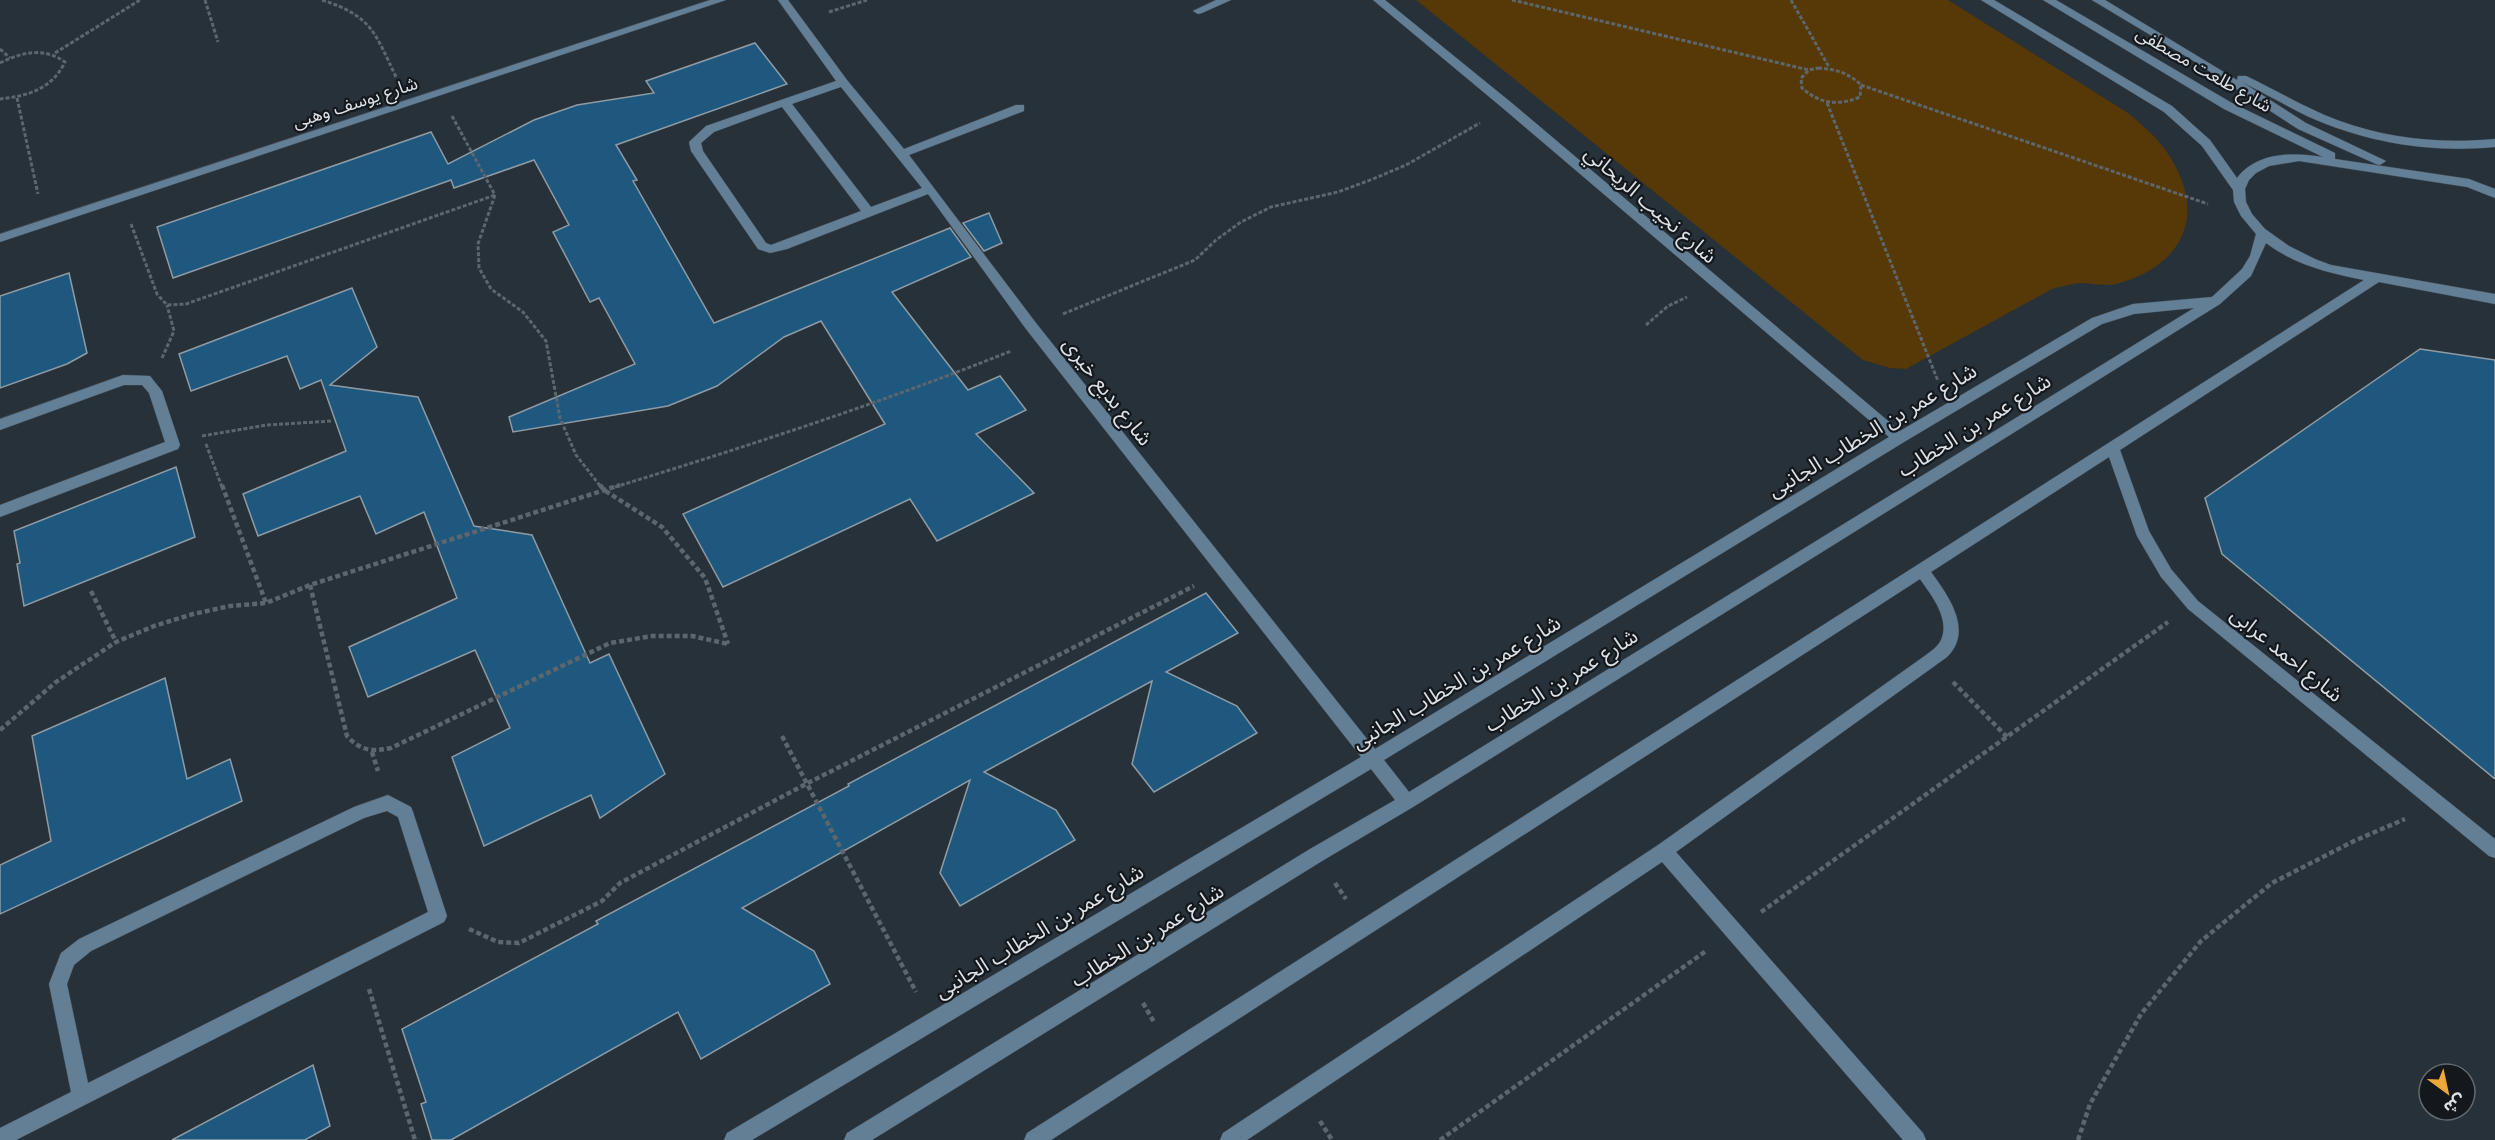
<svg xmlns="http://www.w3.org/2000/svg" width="2495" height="1140" viewBox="0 0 2495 1140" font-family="'PT Sans','Noto Sans Arabic',sans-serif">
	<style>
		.green { fill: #563906 }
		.building { fill: #1e587f; stroke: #8f9ba4; stroke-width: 1.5 }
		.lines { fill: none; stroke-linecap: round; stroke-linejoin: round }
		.minor-casing { stroke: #444d55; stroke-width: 1 }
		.path-far1 { stroke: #5d666d; stroke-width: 3; stroke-dasharray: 4 2; stroke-linecap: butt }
		.path { stroke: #5d666d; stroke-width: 4.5; stroke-dasharray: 5 3; stroke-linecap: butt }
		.minor { fill: #627f96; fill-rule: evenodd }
		.labels { text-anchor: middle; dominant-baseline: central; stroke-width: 4.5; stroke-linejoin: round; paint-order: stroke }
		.far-street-label { font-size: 18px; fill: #dce2e7; stroke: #14181c }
		.street-label { font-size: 21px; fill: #dce2e7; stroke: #14181c }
	</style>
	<rect width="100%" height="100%" fill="#273139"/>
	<path class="green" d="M1416 0H1948L2128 113C2141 124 2154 135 2164 148 2207 207 2190 262 2120 283 2108 287 2092 283 2079 283 2070 284 2061 287 2052 289L1906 369 1890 368 1863 360Z"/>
	<g class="building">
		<polygon points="755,43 787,84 616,145 637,180 633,181 714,323 950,228 971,257 892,292 968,390 1000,376 1026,410 976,434 1034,493 937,541 910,499 723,587 683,514 885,424 821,321 784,337 717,386 668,406 513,432 509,417 635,364 599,298 590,302 553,232 569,225 534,160 454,188 451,180 173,278 157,227 431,132 448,164 534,120 577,105 654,93 646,81"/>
		<polygon points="989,213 1002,243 984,251 963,223"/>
		<polygon points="69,273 87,353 67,364 0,388 0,296"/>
		<polygon points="352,288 377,347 330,385 418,397 474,526 532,535 590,663 609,654 665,774 600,818 591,795 484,846 452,757 510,728 475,650 368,697 349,647 457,598 424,512 376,534 360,496 258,536 243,494 346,451 321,380 300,389 287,356 191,391 179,354"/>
		<polygon points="2420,349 2495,360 2495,779 2222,554 2205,498"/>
		<polygon points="176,467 195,537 24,606 17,564 20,563 14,531"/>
		<polygon points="1206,593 1238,633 1166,672 1237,706 1257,733 1154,792 1132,764 1152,681 984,772 1056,810 1075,840 960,906 940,873 970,780 742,908 814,951 830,984 701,1059 678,1012 451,1140 432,1140 421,1104 426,1102 402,1029 598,924 596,921 849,786 848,784"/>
		<polygon points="165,678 187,779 230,759 242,801 0,914 0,865 51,841 32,736"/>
		<polygon points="313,1065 330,1126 305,1140 172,1140"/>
	</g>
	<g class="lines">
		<g class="minor-casing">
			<g id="minor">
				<polygon points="710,0 726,0 0,242 0,234"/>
				<path d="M778 0H788L847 80 904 149 1016 105H1024V111L909 155 1036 323 1375 749 1889 437 1505 110 1373 0H1385L1513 104 1900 431 2092 318 2133 304 2212 297 2242 269 2250 256 2256 234 2241 216 2234 202 2233 190 2202 146 2164 112 1981 0H1994L2172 106 2210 140 2237 178C2257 152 2293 152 2323 157L2224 109 2043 0H2056L2232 103 2335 153V159L2469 179 2495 189V198L2467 187 2299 161 2269 166 2256 173 2249 180 2245 189 2246 202 2252 214 2265 229 2289 246 2315 259 2331 265 2495 294V304L2379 282 2120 450 2149 531 2171 569 2198 601 2495 839V858L2489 856 2188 609 2161 577 2137 536 2109 457 1931 572C1948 595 1974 631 1947 657L1676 852 1923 1133 1926 1140H1903L1662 862 1247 1140H1220L1223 1133 1658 845 1926 655C1931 651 1937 647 1940 642 1952 620 1931 595 1920 579L1051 1140H1024L1027 1133 2364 280C2329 273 2295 265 2266 243L2251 276 2220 304 1413 807 1322 861 872 1140H844L847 1133 1310 849 1395 800 1371 769 752 1140H724L727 1133 1361 757 1026 329 928 194 787 249 770 253 758 249 691 151 689 142 706 126 836 81ZM841 87 922 188 871 207 792 104ZM782 107 861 211 771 245 766 243 703 151 701 143 714 132ZM2194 308 1409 792 1384 760 1904 442 2102 324 2134 314Z"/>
				<polygon points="1216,0 1231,0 1202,13 1198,14 1193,11"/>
				<path d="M2092 0H2105L2237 80 2238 76H2246C2276 90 2305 108 2337 120 2388 139 2441 144 2495 139V147C2430 153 2367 143 2307 116 2285 105 2264 93 2242 82L2306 123 2386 161 2380 165 2376 164 2298 129 2192 60Z"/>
				<polygon points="123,375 150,376 162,391 180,445 178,449 0,517 0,505 165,442 149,393 142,385 124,385 0,430 0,419"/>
				<path d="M388 795 411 807 413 812 447 916 444 922 16 1140H0V1128L71 1092 49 984 61 953 79 939 354 807ZM387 811 398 817 428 912 88 1083 67 984 74 965 91 951 364 818Z"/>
			</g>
		</g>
		<g class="path-far1">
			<polyline points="205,0 218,42"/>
			<path d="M322 0C372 16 375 33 396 77"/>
			<polyline points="1512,0 1809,70"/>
			<polyline points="1791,0 1829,67"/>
			<polyline points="829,12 867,0"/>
			<polyline points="0,49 10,58"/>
			<polyline points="55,53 140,0"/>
			<path d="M0 63C22 52 44 47 65 62 52 89 28 96 0 99"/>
			<path d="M1818 68C1835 69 1849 73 1861 85L1860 97C1838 106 1820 104 1802 88L1801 78 1809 70Z"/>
			<polyline points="1861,85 2208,204"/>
			<polyline points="17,98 38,194"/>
			<polyline points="1827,103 1938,381"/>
			<polyline points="452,116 495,195 478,244 479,268 491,289 523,312 546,341 560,418 576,455 601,487"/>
			<polyline points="131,224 157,294 167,305 186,304 495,195"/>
			<polyline points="1063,314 1195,260 1216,240 1241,222 1271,207 1338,192 1373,179 1406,165 1480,123"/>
			<polyline points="1646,325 1668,306 1687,297"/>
			<polyline points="162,358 174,331 167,305"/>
			<polyline points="202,436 267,425 332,421"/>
			<polyline points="206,444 222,487"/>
			<path d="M615 487C748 446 881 403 1011 351"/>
		</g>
		<g class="path">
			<polyline points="222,485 266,603"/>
			<polyline points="600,485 604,490 662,527 705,578 728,644"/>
			<path d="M310 585 347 736C361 751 372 752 391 748L610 643 652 636H692L728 644"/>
			<polyline points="91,591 116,642"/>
			<polyline points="1953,682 2007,737"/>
			<polyline points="0,730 56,682 116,642 154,626 193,614 230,606 266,603 310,585 620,485"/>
			<polyline points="782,736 916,992"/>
			<polyline points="372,752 378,771"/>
			<polyline points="1335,883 1346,899"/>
			<polyline points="1761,912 2168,622"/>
			<polyline points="469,929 498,942 519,943 602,901 620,883 806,784 1194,586"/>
			<polyline points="369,989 415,1140"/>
			<polyline points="1143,1003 1154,1022"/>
			<polyline points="1320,1121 1332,1140"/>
			<polyline points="1440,1140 1706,951"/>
			<polyline points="2078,1140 2090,1104 2141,1014 2201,941 2272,883 2354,841 2405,819"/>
		</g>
		<use href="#minor" class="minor"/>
	</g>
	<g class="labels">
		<g class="far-street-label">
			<text transform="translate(2204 69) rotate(30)">شارع طلعت مصطفى</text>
			<text transform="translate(355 102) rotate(-18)">شارع يوسف وهبى</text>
		</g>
		<g class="street-label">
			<text transform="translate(1651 204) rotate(41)">شارع نجيب الريحاني</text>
			<text transform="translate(1108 391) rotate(52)">شارع بديع خيرى</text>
			<text transform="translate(1974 425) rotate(-32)">شارع عمر بن الخطاب</text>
			<text transform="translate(1872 430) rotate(-31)">شارع عمر بن الخطاب الجانبى</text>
			<text transform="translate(2287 654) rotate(39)">شارع احمد عرابى</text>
			<text transform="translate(1561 680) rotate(-32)">شارع عمر بن الخطاب</text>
			<text transform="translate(1456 682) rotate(-31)">شارع عمر بن الخطاب الجانبى</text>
			<text transform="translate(1039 931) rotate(-31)">شارع عمر بن الخطاب الجانبى</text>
			<text transform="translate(1147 935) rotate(-32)">شارع عمر بن الخطاب</text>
		</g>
	</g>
	<g transform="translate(2447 1092) rotate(147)"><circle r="28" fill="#14181c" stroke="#64696d" stroke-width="1.5"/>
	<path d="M0-4.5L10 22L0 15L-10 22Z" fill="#eca93a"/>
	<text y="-9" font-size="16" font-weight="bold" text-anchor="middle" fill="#dce2e7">ش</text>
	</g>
</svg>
